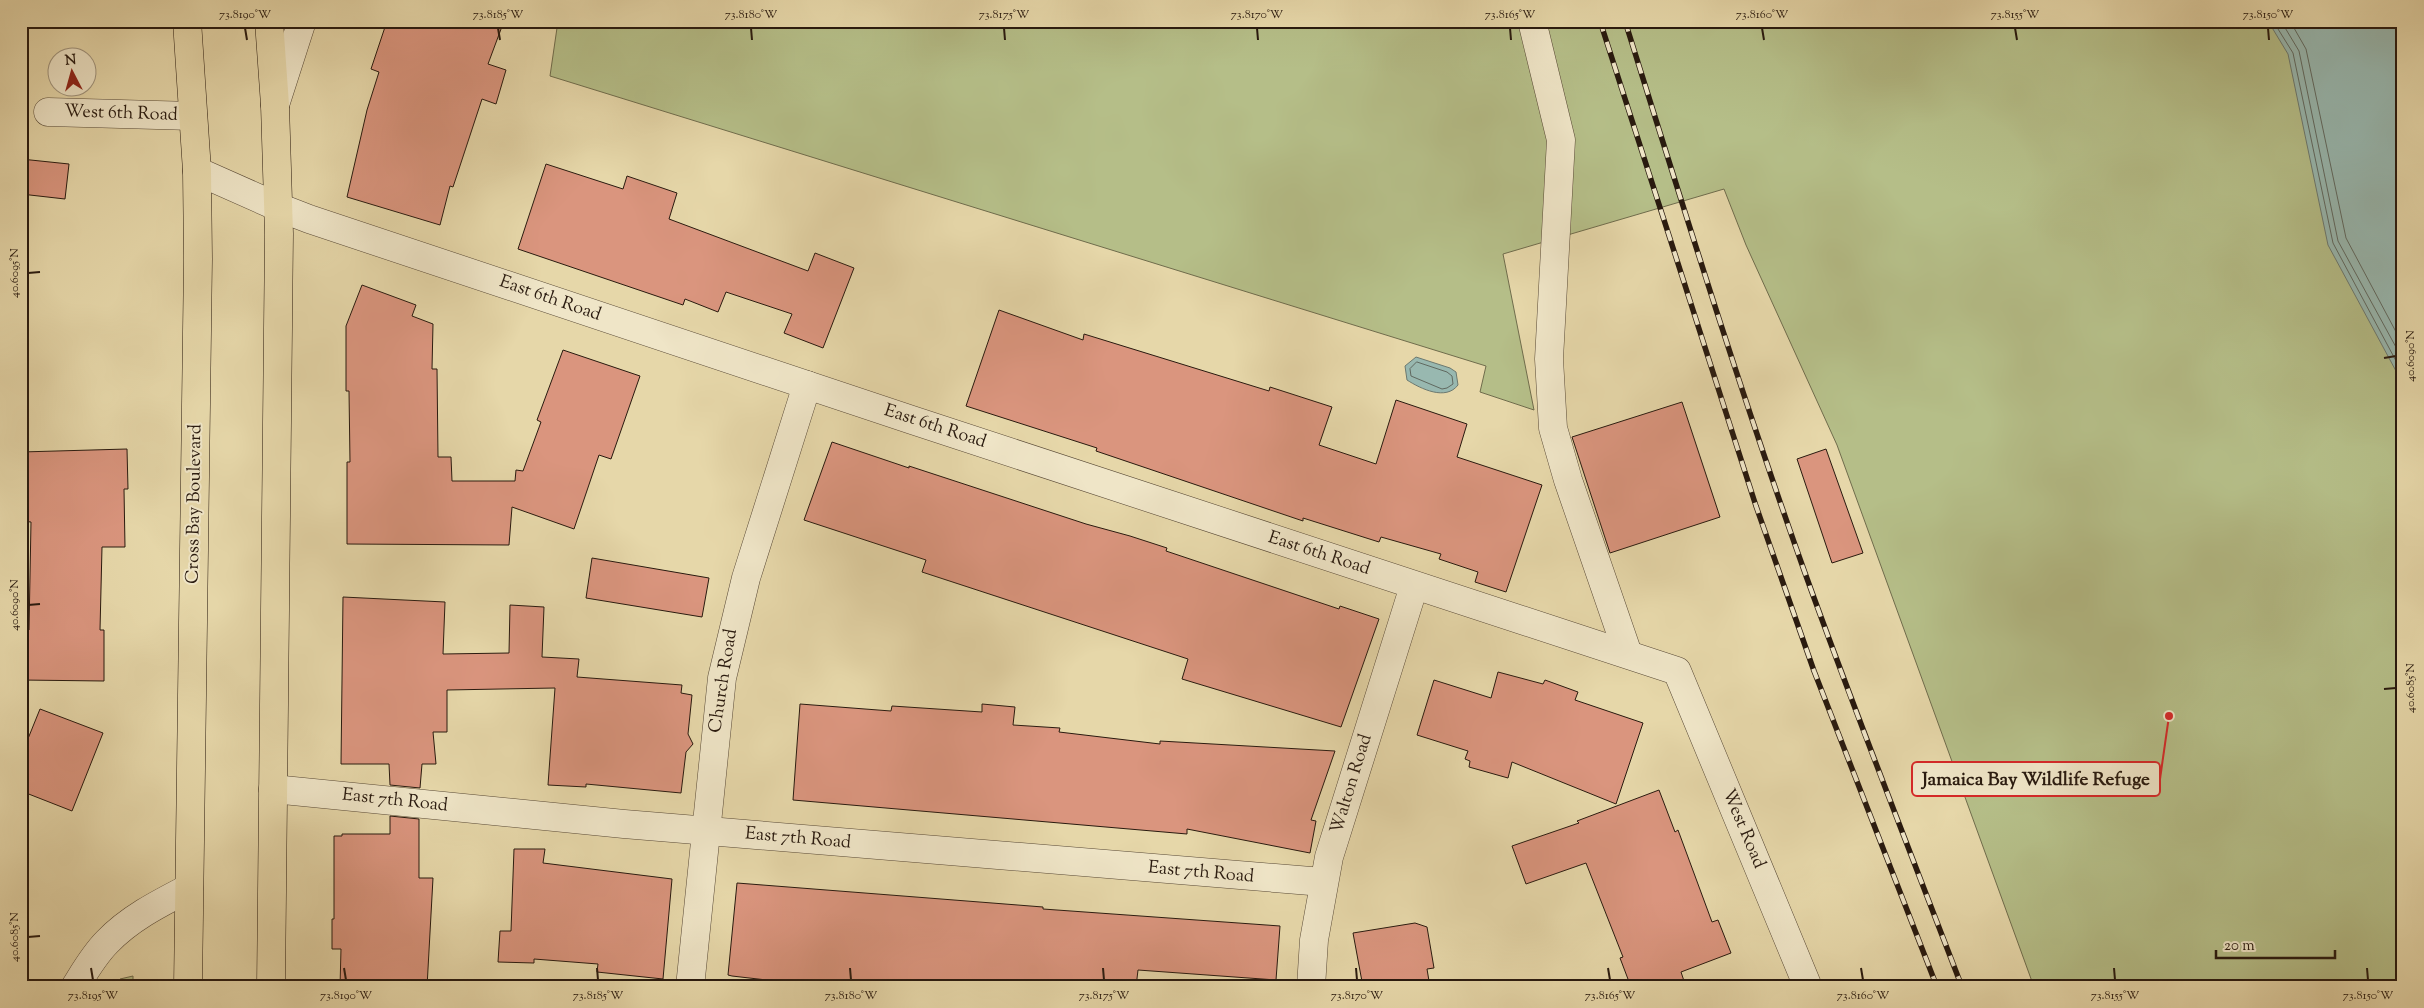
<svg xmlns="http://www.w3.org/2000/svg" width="2424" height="1008" viewBox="0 0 2424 1008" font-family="'Sorts Mill Goudy',serif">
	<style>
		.green { fill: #b5be88; stroke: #6f6c4c }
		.water { fill: #98b8b0; stroke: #6c7970 }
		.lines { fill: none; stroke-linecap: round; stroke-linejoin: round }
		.shore { stroke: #606960; stroke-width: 1 }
		.building { fill: #da957e; stroke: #291a0f }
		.minor-casing { stroke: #584936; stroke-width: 29 }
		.major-casing { stroke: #291a0f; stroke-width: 29 }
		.minor { stroke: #efe5c7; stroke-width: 28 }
		.major { stroke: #e6d7a9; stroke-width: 28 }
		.rail-casing { stroke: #291a0f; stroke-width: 5.5 }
		.rail { stroke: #efe5c7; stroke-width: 4; stroke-dasharray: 11; stroke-linecap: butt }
		.ticks { fill: none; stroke: #291a0f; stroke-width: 2 }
		.labels { text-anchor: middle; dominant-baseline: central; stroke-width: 4; stroke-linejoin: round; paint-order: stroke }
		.street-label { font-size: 18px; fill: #291a0f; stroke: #efe5c7 }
		.leader { fill: none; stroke: #d62828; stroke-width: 2 }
		.callout-dot { fill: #d62828; stroke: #efe5c7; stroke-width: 2 }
		.callout { fill: #efe5c7; stroke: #d62828; stroke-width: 2 }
		.callout-label { font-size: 19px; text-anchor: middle; font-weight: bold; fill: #291a0f }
		.neatline { fill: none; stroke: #291a0f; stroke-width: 2 }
		.ticks-label { font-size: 12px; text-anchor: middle; fill: #291a0f }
	</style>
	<rect width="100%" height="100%" fill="#e6d7a9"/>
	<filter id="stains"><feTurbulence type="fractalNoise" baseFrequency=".004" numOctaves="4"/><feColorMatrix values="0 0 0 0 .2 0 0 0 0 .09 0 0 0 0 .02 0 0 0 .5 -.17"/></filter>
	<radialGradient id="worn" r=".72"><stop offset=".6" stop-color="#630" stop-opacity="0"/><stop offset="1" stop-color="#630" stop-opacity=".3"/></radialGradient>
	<g class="green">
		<polygon points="558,21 2403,21 2403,987 2034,987 1837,445 1746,245 1724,189 1503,254 1534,410 1480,392 1486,366 550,76"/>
		<polygon points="133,976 133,987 115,987 120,979"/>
	</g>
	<g class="water">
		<polygon points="2268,21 2403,21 2403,384 2328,245 2288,54"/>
		<path d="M1416 357 1450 368 1456 372 1458 385C1446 401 1421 389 1407 380L1405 366Z"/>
	</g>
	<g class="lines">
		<g class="shore">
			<polyline points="2273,21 2293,53 2333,243 2403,374"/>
			<polyline points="2281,21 2299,51 2338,241 2403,360"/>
			<polyline points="2290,21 2306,49 2346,238 2403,345"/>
			<polygon points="1417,362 1447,372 1452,376 1453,384 1447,388 1442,389 1411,376 1410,369"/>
		</g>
	</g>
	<g class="building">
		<polygon points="387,21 504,21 488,64 506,70 496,104 482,99 453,187 450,186 440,225 347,197 367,110 379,72 371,69"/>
		<polygon points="21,159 69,164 65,199 21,194"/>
		<polygon points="546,164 623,189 627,176 677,193 669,219 808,271 815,253 854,268 823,348 784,333 792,314 726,292 718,312 685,299 683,305 518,249"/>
		<polygon points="362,285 416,305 412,316 433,324 432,369 437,369 438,457 451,457 452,481 515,481 516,470 523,471 541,422 537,420 563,350 640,376 611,459 599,455 574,529 512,507 509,545 347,544 347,462 350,462 349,391 346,391 346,326"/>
		<polygon points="999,310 1083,340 1084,334 1269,391 1270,387 1332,407 1319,445 1376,464 1396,400 1467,424 1457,457 1542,485 1506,592 1475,582 1478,572 1439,559 1441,554 1381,537 1379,542 1303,518 1303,521 1096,451 1097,448 966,406"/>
		<polygon points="1682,402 1720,517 1610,553 1572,437"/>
		<polygon points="832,442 909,468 909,466 1086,524 1130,536 1167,548 1166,551 1339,609 1340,606 1379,619 1341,727 1182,679 1188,659 922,572 926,560 804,520"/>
		<polygon points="127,449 128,489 124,489 125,547 102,547 100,630 104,630 104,681 21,680 21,630 29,630 31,522 21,521 21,452"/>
		<polygon points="1826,449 1863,553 1832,563 1797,459"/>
		<polygon points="592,558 709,578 702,617 586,598"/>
		<polygon points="343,597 445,602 443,654 509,653 510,605 544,607 542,657 579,659 577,677 682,685 681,693 692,695 688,734 693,744 686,752 681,793 586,784 586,787 548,785 555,688 447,690 447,732 433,732 436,764 422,764 420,788 390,785 389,764 341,764"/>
		<polygon points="1498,672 1543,684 1545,680 1578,692 1575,700 1643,723 1616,804 1512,762 1508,778 1469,767 1470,761 1465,759 1468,751 1417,735 1434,680 1491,698"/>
		<polygon points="800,704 891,711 892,706 982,712 982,704 1015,707 1013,725 1060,728 1059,732 1160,744 1160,741 1335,751 1311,820 1316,821 1310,853 1187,829 1187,834 793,800"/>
		<polygon points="40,709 103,733 72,811 21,791 21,756"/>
		<polygon points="1659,790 1675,832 1678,830 1712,922 1718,920 1731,953 1681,972 1686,987 1631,987 1620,958 1623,957 1586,863 1526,884 1512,846 1579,823 1577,821"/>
		<polygon points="390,816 419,819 419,878 433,878 427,987 340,987 341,949 332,949 332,919 334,919 334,836 342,836 342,834 390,834"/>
		<polygon points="514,849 545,849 543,863 672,879 663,979 597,972 598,964 534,959 534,963 498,962 500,931 511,931"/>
		<polygon points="737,883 1043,907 1043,909 1280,926 1276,980 1138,970 1136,987 827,987 732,976 728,975"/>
		<polygon points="1415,923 1427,927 1434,968 1427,969 1430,987 1363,987 1353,933"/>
	</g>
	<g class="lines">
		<g class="minor-casing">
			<g id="minor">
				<polyline points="1532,21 1561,140 1549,359 1553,428 1568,480 1628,654"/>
				<polyline points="275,105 302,21"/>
				<polyline points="48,112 193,116"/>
				<polyline points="197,171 278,207 309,219 912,420 1677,671 1808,987"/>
				<polyline points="273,789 624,824 1323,882"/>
				<path d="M75 987C85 971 94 955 107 942 130 918 160 903 189 888"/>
				<polyline points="690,987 722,678 746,578 807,385"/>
				<polyline points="1311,987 1314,940 1329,857 1414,586"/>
			</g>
		</g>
		<g class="major-casing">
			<g id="major">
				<polyline points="187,21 197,171 198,259 188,987"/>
				<polyline points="269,21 275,105 279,234 271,987"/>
			</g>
		</g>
		<use href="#minor" class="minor"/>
		<use href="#major" class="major"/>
		<g class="rail-casing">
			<g id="rail">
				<polyline points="1600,21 1756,506 1814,671 1937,987"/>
				<path d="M1625 21C1683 206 1740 391 1805 573 1855 712 1909 849 1962 987"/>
			</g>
		</g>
		<use href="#rail" class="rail"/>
	</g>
	<path class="ticks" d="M245 28 247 40M498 28 500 40M751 28 752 40M1004 28 1005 40M1257 28 1258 40M1510 28 1511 40M1762 28 1764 40M2015 28 2017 40M2268 28 2269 40M28 273 40 272M2384 358 2396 356M28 605 40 604M2384 689 2396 688M28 937 40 936M91 968 93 980M344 968 346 980M597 968 598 980M850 968 851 980M1103 968 1104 980M1356 968 1357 980M1608 968 1610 980M1861 968 1863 980M2114 968 2115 980M2367 968 2368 980"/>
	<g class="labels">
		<g class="street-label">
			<text transform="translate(121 114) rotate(2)">West 6th Road</text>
			<text transform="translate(550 299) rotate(19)">East 6th Road</text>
			<text transform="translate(935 427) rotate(18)">East 6th Road</text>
			<text transform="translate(195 504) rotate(-89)">Cross Bay Boulevard</text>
			<text transform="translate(1319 554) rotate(18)">East 6th Road</text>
			<text transform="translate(724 681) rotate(-81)">Church Road</text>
			<text transform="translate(1352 784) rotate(-73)">Walton Road</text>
			<text transform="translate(395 801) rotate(6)">East 7th Road</text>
			<text transform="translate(1743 829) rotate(67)">West Road</text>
			<text transform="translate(798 839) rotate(5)">East 7th Road</text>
			<text transform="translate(1201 873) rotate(5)">East 7th Road</text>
		</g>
	</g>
	<path class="leader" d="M2169 716L2160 779"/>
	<circle class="callout-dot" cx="2169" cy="716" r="5"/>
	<rect class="callout" x="1912" y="762" width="248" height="34" rx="5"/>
	<g class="callout-label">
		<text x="2036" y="785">Jamaica Bay Wildlife Refuge</text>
	</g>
	<rect width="2424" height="1008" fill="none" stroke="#e6d7a9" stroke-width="55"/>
	<g transform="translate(72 72) rotate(354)"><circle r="24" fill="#efe5c7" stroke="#a0947d"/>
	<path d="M0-4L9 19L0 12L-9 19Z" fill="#8f2418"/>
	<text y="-8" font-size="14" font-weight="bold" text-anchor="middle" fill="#291a0f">N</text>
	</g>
	<path d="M2216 950v8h119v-8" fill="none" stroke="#291a0f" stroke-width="2.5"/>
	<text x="2224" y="950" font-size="15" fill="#291a0f" stroke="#efe5c7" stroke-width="4" paint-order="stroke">20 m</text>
	<rect x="28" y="28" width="2368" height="952" class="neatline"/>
	<g class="ticks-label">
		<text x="245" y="18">73.8190°W</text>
		<text x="498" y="18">73.8185°W</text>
		<text x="751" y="18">73.8180°W</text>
		<text x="1004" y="18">73.8175°W</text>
		<text x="1257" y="18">73.8170°W</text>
		<text x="1510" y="18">73.8165°W</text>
		<text x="1762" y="18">73.8160°W</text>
		<text x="2015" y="18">73.8155°W</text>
		<text x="2268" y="18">73.8150°W</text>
		<text transform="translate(14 273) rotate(-90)" y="4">40.6095°N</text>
		<text transform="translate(2410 356) rotate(-90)" y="4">40.6090°N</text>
		<text transform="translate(14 605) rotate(-90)" y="4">40.6090°N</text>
		<text transform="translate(2410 688) rotate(-90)" y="4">40.6085°N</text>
		<text transform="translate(14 937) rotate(-90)" y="4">40.6085°N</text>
		<text x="93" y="999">73.8195°W</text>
		<text x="346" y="999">73.8190°W</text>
		<text x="598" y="999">73.8185°W</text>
		<text x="851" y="999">73.8180°W</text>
		<text x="1104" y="999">73.8175°W</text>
		<text x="1357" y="999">73.8170°W</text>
		<text x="1610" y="999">73.8165°W</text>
		<text x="1863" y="999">73.8160°W</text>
		<text x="2115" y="999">73.8155°W</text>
		<text x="2368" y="999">73.8150°W</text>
	</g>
	<rect width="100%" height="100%" filter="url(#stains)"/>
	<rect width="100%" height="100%" fill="url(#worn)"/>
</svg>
